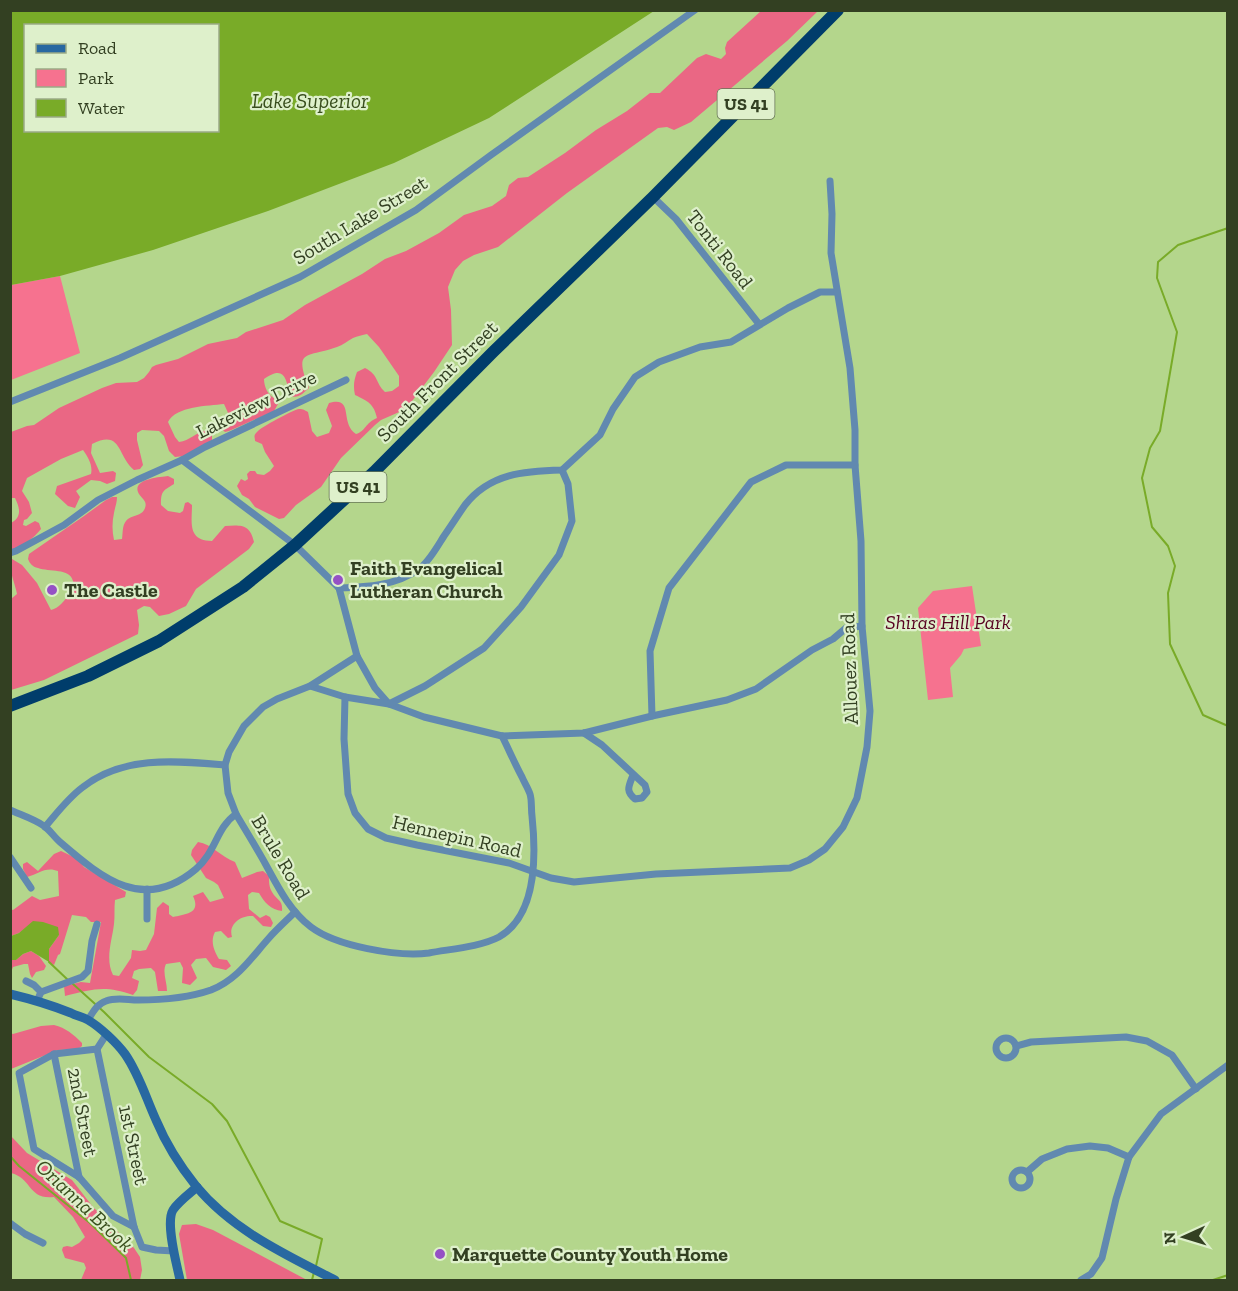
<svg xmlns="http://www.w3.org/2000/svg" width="1238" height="1291" viewBox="0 0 1238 1291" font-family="'Zilla Slab',serif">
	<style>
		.green { fill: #f6728f }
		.forest { fill: #ea6784 }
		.water { fill: #79ab28; fill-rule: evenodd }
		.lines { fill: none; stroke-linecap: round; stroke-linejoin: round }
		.stream { stroke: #79ab28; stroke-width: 2 }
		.street { stroke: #6189b0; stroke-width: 7 }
		.secondary { stroke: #2868a1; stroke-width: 9 }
		.highway { stroke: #003d6b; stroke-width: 12 }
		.poi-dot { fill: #9551c5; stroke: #def0cb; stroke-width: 2 }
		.labels { text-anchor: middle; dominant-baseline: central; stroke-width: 4.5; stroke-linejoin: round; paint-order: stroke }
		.shield { fill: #def0cb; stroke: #667555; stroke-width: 1.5 }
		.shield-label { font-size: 18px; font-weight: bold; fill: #334022 }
		.street-label { font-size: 20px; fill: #334022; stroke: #def0cb }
		.poi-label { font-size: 20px; font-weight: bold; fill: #334022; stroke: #def0cb; text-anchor: start }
		.park-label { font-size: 20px; font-style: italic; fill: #570120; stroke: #def0cb }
		.water-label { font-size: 21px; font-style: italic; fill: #394e1d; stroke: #def0cb }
	</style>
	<rect width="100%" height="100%" fill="#b4d68c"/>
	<g class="green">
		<polygon points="60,276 80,353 11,380 11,285"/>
		<polygon points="972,586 981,646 964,649 961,655 950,668 953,697 928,700 918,608 933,591"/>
	</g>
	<g class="forest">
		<path d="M761 11H818L787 41 691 122 674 130 667 127 658 128 567 193 498 247 474 255 463 261 455 270 448 287 451 310 452 345 434 372 406 409 381 420 375 425 341 458 321 487 296 505 284 518 279 519 255 507 249 499 242 495 237 486 241 479 245 481 248 479 247 474 250 471H255L257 474 264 475 270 471 274 466 265 452 262 444 255 441C255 437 253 436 257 432 261 427 293 410 299 409 304 409 304 410 308 412L312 431 317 437 329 433 332 426 326 410 329 403C355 396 339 423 356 434 366 431 365 423 377 418 374 404 368 401 355 395 353 386 354 380 357 372L365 368C379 375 375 383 385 392L392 391 399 386V376L379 347 367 334C363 335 357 336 353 338 347 341 343 345 337 347 307 358 293 348 309 388 303 393 299 399 290 396 286 377 284 365 264 379 264 387 268 396 276 399L278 404 274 411 229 431 225 432 222 429V424L229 415 224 404C208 406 176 406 168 422L175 437 179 442C190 441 195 432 208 430L212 434V440L185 456 175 457 169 451 164 436 159 431 142 430 137 433V440L143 465 140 469 134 470C117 456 122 429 92 444L91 453 100 473 113 471 116 473 115 481 107 484 100 481 91 480 76 491 80 497 75 508 68 506 55 494 57 486 91 474C93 465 88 457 83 450L61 459 27 478 22 491 29 502 32 513 27 519 24 520 23 525 26 526 35 521 39 523 41 529C33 539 23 546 11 550V523C22 517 20 508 15 498H11V432L27 426 34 425 59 408 102 388 116 383 137 382 144 378 149 372 152 367 156 365 178 359 208 344 237 338 246 332 283 320 305 305 362 274 385 259 406 251 439 233 464 215 492 206 506 196 509 185 518 178 528 177 565 153 596 130 627 111 650 93H660L697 58 706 54 721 59 726 54 725 48 727 42Z"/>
		<path d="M168 476 174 479V484C162 491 161 492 161 505L168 511 180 513 183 511 185 503 188 502 192 505C192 522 187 541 212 541L225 526C241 525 250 524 254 542L249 549 196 589 186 606 169 614 159 616 150 607 144 606 137 610 139 625 138 634 44 680 11 690V599L17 594C15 582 8 571 12 559L22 565 37 583 51 610C59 608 64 601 69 595 73 591 74 586 73 581 70 568 49 572 38 568 33 567 30 564 28 559L29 554 84 516 106 500 112 497H117C117 503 115 507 114 513 112 522 112 531 114 540L122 539C123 533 122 526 126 521 132 514 142 517 145 508 148 500 140 498 138 492 133 479 160 477 168 476Z"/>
		<path d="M198 842C212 844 221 857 235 862L242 878 257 872 263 871 269 876C269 882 269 887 272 892 277 901 283 899 282 911 271 910 264 902 259 893L252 892 248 895 249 909 260 918 266 915 270 917 273 923 271 927 263 926 253 916C241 915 228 924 232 937L228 938 221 931 215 932C210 941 214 951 219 959L227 960 231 966 226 970 213 967 206 958 196 959 191 965 197 978 190 985 182 983 183 968 180 962 166 964C162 972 167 982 167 991H158L155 972 151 968 139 969 134 971 132 978 139 981 137 990 133 995C105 985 93 989 65 996L64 986 81 982 90 983 101 922H91L86 917 72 915 60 954 58 955 54 965 49 962V949L59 935 29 926 19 933 11 936 10 909 13 910 32 896 40 900 59 896 58 871C46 866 38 874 27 877L23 869V864L27 862 38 871 54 854 61 851 78 859 84 867 126 892 125 897 115 900C114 908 115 916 114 924 112 941 105 959 113 975L119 976 131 958 132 950 140 951 146 950 154 934 157 908 163 902 169 906V914L173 917C187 914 201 913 193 896L203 892 210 902 224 898 218 885 214 882 206 878 191 855 192 850Z"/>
		<polygon points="31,951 39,956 46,966 44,970 36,972 32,978 30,974 28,964 24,964 13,967 11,972 11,960 16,960 23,954"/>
		<path d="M54 1025C66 1028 73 1034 82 1043V1046L78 1049 58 1050 11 1069 10 1033 13 1034 41 1026Z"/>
		<path d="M10 1135 27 1153 72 1180 93 1207 134 1248 140 1257 142 1270 140 1280H81L86 1268 84 1263 65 1258 62 1250 63 1247 67 1246 72 1247 79 1243 85 1237 73 1217 54 1197C28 1200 32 1178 11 1173Z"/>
		<polygon points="196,1224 213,1230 307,1280 187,1280 179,1234 182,1225"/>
	</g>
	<g class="water">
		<path d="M11 10H654V11L489 118 394 163 268 211 153 250 60 276 11 285ZM26 26H218V130H26Z"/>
		<polygon points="33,921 43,922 58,927 59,935 49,949 49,962 31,951 23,954 16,960 11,960 11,936 19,933"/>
	</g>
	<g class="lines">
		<g class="stream">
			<polyline points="1228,228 1178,245 1158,262 1157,278 1177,332 1160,431 1150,448 1142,478 1152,527 1168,546 1175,566 1168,593 1170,644 1203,715 1228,726"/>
			<polyline points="49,962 68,980"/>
			<polyline points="73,984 104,1012 149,1057 212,1104 227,1121 280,1221 322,1239 316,1266"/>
			<polyline points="10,1156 19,1166 90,1223 126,1258 131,1280"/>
			<polyline points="312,1280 314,1272"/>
			<polyline points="1213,1280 1228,1275"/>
		</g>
		<g class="street">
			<polyline points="653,197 676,219 759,324"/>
			<polyline points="10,402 120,358 300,277 416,210 491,155 695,10"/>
			<polyline points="182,460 295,545 339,588 357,656 375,688 389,704 424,717 502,736 584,733 652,716 727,700 756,689 812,650 833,639 846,628 862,626"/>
			<polyline points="10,553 16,551 64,525 98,500 137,480 182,460 205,447 346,380"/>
			<path d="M339 588C366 587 396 586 419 569 429 562 437 547 444 536 451 526 458 515 465 505 490 473 525 471 562 470L600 435 613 409 635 377 659 362 700 347 731 342 788 308 820 292H837"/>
			<polyline points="310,686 345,697 389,704 425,686 484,648 521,607 559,555 572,521 568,484 562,470"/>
			<polyline points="345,697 344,739 348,794 355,813 368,829 386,838 417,845 509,863 551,878 574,882 656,874 790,868 809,860 825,849 843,827 857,798 867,747 870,711 862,626 861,541 855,465 855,430 850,368 831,253 832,214 830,181"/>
			<polyline points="652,716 650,651 669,588 751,482 786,465 855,465"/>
			<path d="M584 733 602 745 645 785 647 792 642 798 635 799C625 791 629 786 633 775"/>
			<path d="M10 810C21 815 34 819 44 826 50 830 54 837 60 842 103 879 144 913 196 869 216 852 216 828 236 814L228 793 225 765 229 752 244 726 263 707 277 699 310 686 357 656"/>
			<path d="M236 814C246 831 256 847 266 865 278 887 290 911 311 927 336 946 397 957 429 953 450 949 480 947 499 937 538 915 536 854 532 816 531 809 532 800 530 794 528 788 524 782 522 777 515 764 509 750 502 736"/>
			<path d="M45 827C57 813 68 798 83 787 124 755 177 761 225 765"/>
			<polyline points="10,857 31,888"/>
			<polyline points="147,919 147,889"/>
			<polyline points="26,981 34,985 41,992"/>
			<polyline points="37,1001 41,992 82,977 88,971 92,941 97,924"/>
			<path d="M88 1020C93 1012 97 1004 106 1001 116 997 128 1000 138 1000 163 1000 188 998 211 990 237 980 251 958 269 938 277 929 286 921 295 912"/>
			<polyline points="106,1035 97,1049 54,1054 19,1073 34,1149 79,1177 113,1216 134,1227"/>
			<circle cx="1006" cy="1048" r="10"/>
			<polyline points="1016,1046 1031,1042 1126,1037 1147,1041 1172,1055 1196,1089"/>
			<polyline points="97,1049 134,1227 142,1247 156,1250 174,1251"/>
			<polyline points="54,1054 79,1177"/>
			<circle cx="1021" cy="1179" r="9"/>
			<polyline points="1027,1172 1042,1159 1067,1149 1090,1146 1108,1148 1129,1157"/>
			<polyline points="10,1223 25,1234 43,1243"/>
			<polyline points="1081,1280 1091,1274 1102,1258 1116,1199 1129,1157 1161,1114 1228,1065"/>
		</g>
		<g class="secondary">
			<path d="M10 994C31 999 51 1005 71 1013 77 1016 83 1017 88 1020 100 1027 117 1043 125 1054 139 1074 146 1098 156 1120 166 1144 180 1166 196 1186 232 1230 286 1255 335 1280"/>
			<path d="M180 1280C177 1265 165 1223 173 1210 178 1202 189 1194 197 1187"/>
		</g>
		<polyline class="highway" points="10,706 88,676 159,641 243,587 295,545 374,472 493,352 653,197 838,10"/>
	</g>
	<g class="poi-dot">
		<circle cx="338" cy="580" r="6"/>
		<circle cx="52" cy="590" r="6"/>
		<circle cx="440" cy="1254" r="6"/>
	</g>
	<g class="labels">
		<g class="shield">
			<rect x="717.5" y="89" width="57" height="30" rx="4.5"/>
			<rect x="329.5" y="472" width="57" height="30" rx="4.5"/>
		</g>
		<g class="shield-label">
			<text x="746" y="104">US 41</text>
			<text x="358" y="487">US 41</text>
		</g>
		<g class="street-label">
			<text transform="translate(360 220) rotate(-31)">South Lake Street</text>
			<text transform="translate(720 249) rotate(52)">Tonti Road</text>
			<text transform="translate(437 381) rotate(-45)">South Front Street</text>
			<text transform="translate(256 404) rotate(-26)">Lakeview Drive</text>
			<text transform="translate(849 669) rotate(-92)">Allouez Road</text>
			<text transform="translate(457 836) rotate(13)">Hennepin Road</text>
			<text transform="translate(281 857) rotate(59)">Brule Road</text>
			<text transform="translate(83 1112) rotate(79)">2nd Street</text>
			<text transform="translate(134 1145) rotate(78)">1st Street</text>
		</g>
		<g class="poi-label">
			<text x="350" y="568">Faith Evangelical<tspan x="350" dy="23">Lutheran Church</tspan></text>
			<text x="64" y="590">The Castle</text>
			<text x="452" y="1254">Marquette County Youth Home</text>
		</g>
		<g class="park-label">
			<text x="948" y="622">Shiras Hill Park</text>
		</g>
		<g class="water-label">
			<text x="310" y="100">Lake Superior</text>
			<text transform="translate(85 1205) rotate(43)">Orianna Brook</text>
		</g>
	</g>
	<rect width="1238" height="1291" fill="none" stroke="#334022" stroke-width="24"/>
	<rect x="24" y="24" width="195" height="108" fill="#def0cb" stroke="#9aaa87" stroke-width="1.5"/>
	<rect x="36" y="44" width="30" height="9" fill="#2868a1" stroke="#9aaa87" stroke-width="1.5"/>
	<text x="78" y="54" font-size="18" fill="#334022">Road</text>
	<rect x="36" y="69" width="30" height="18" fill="#f6728f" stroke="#9aaa87" stroke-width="1.5"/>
	<text x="78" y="84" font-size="18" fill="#334022">Park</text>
	<rect x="36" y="99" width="30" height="18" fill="#79ab28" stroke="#9aaa87" stroke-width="1.5"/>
	<text x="78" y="114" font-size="18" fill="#334022">Water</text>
	<g transform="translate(1184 1237) rotate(266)" stroke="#def0cb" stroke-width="4.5" paint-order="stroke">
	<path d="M0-4.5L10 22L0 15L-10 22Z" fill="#334022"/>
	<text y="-9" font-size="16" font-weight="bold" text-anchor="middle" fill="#334022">N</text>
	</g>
</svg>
